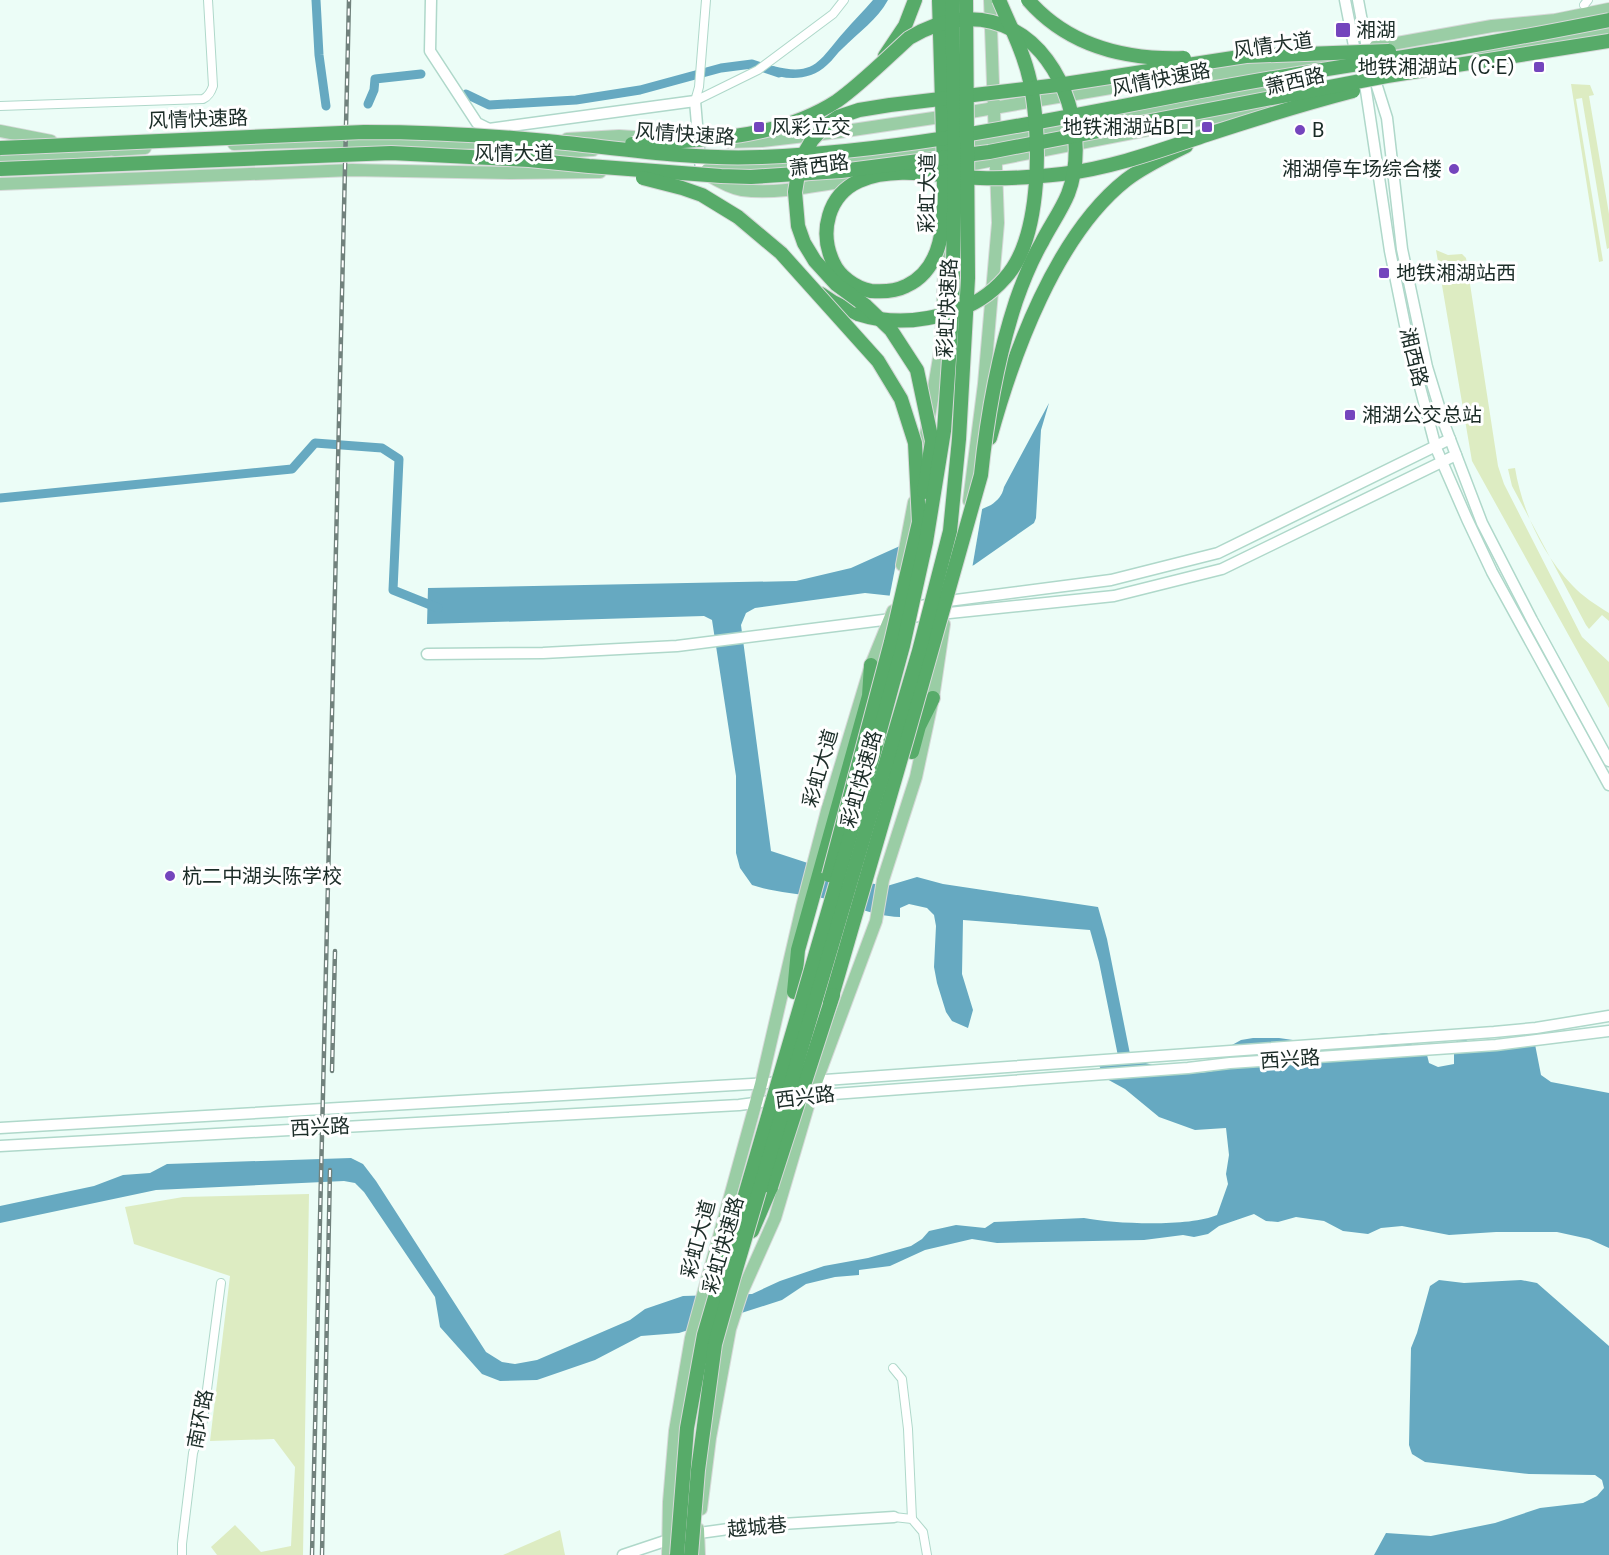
<svg xmlns="http://www.w3.org/2000/svg" width="1609" height="1555" viewBox="0 0 1609 1555" font-family="Roboto,'Noto Sans SC',sans-serif">
	<style>
		.green { fill: #ddecc2 }
		.water { fill: #66a9c1 }
		.pier { fill: #ecfdf7 }
		.lines { fill: none; stroke-linecap: round; stroke-linejoin: round }
		.canal { stroke: #66a9c1; stroke-width: 9 }
		.street-casing { stroke: #afd8ca; stroke-width: 10 }
		.secondary-casing { stroke: #afd8ca; stroke-width: 13 }
		.primary-casing { stroke: #d6d9d8; stroke-width: 14 }
		.highway-casing { stroke: #d6d9d8; stroke-width: 16 }
		.street { stroke: #fff; stroke-width: 8 }
		.secondary { stroke: #fff; stroke-width: 10 }
		.primary { stroke: #9acda5; stroke-width: 12 }
		.highway { stroke: #57ab69; stroke-width: 14 }
		.rail-casing { stroke: #71827d; stroke-width: 4.5 }
		.rail { stroke: #fff; stroke-width: 2; stroke-dasharray: 7; stroke-linecap: butt }
		.highway-bridge-casing { stroke: #d6d9d8; stroke-width: 16; stroke-linecap: butt }
		.highway-bridge { stroke: #57ab69; stroke-width: 14 }
		.poi-dot { fill: #7445bd; stroke: #fff; stroke-width: 2 }
		.labels { text-anchor: middle; dominant-baseline: central; stroke-width: 6; stroke-linejoin: round; paint-order: stroke }
		.poi-label { font-size: 20px; fill: #1b2c27; stroke: #fff; text-anchor: start }
		.street-label { font-size: 20px; fill: #1b2c27; stroke: #fff }
	</style>
	<rect width="100%" height="100%" fill="#ecfdf7"/>
	<g class="green">
		<polygon points="1571,84 1590,85 1594,95 1589,96 1609,214 1609,248 1607,249 1582,98 1576,99 1603,261 1599,262"/>
		<polygon points="1436,250 1448,255 1462,254 1466,258 1498,466 1504,484 1582,637 1609,662 1609,708 1472,461"/>
		<path d="M1515 468C1522 510 1542 554 1572 585 1582 596 1596 605 1609 613V621L1602 615 1589 629 1586 625 1512 486 1508 469Z"/>
		<polygon points="309,1194 303,1555 217,1555 211,1547 235,1525 261,1552 291,1546 295,1467 274,1439 210,1441 230,1276 134,1244 125,1207 183,1197"/>
		<polygon points="560,1530 565,1555 503,1555"/>
	</g>
	<g class="water">
		<path d="M873 0H888C877 20 859 32 843 48 837 53 833 60 827 65 810 81 786 81 766 72L773 66C816 77 819 60 844 32 853 21 864 11 873 0Z"/>
		<path d="M1049 403 1041 430 1036 518 1034 523 974 565 902 597 865 593 755 608 746 613 741 625 771 851 869 883 887 886 917 877 943 884 1098 907 1107 939 1131 1059C1158 1066 1186 1077 1213 1071L1232 1045 1241 1040 1253 1038H1279L1300 1041 1388 1033 1408 1038 1415 1050 1427 1055 1429 1063 1438 1067 1454 1064V1046L1458 1039 1464 1038 1473 1046 1516 1042 1517 1033 1532 1029 1541 1075 1551 1082 1609 1093V1248L1589 1239 1557 1232H1496L1449 1235 1402 1226 1381 1228 1368 1234 1343 1231 1324 1221 1296 1217 1278 1222 1266 1221 1254 1214 1219 1226 1208 1234 1194 1237 1183 1235 1144 1240 997 1243 972 1239 925 1250 890 1266 859 1270V1275L835 1277 806 1284 782 1300 679 1333 641 1336 595 1360 537 1380 500 1381 482 1374 440 1327 435 1297 364 1192 355 1183 344 1181 156 1190 0 1223V1206L94 1186 123 1175 150 1173 167 1164 351 1158 363 1164 376 1181 486 1352 502 1362 515 1364 537 1360 630 1320 645 1309 683 1296 752 1294 780 1281 824 1266 868 1258 911 1246 922 1239 929 1231 956 1225 985 1228 994 1222 1084 1218C1114 1224 1190 1227 1217 1215L1228 1184 1226 1174 1229 1155 1226 1128 1195 1130 1159 1117 1125 1089 1105 1078 1098 1063 1118 1056 1099 962 1090 930 963 920 962 974 973 1010 968 1028 952 1021 946 1012 937 983 934 967 936 926 934 915 927 908 909 904 900 908V917C870 916 845 902 817 897 795 893 773 892 752 885L740 868 736 853V776L712 620 704 616 427 624 428 588 796 581 851 568 991 505C998 500 1002 496 1004 487Z"/>
		<polygon points="1439,1280 1464,1283 1521,1280 1537,1283 1609,1346 1609,1555 1374,1555 1386,1533 1431,1536 1495,1523 1540,1508 1583,1503 1597,1496 1604,1488 1602,1480 1595,1475 1529,1474 1425,1462 1412,1454 1409,1445 1411,1348 1417,1333 1430,1286"/>
	</g>
	<polygon class="pier" points="983,504 972,569 902,600 889,599 900,543"/>
	<g class="lines">
		<g class="canal">
			<polyline points="316,0 319,55 326,106"/>
			<polyline points="466,94 489,105 576,100 640,90 721,68 752,64 779,73"/>
			<polyline points="368,104 374,90 375,79 421,74"/>
			<polyline points="0,498 292,469 315,443 382,448 399,459 393,590 438,608"/>
		</g>
		<g class="street-casing">
			<g id="street">
				<polyline points="706,0 699,87 695,101 758,70 833,14 844,0"/>
				<polyline points="1584,5 1588,0"/>
				<path d="M0 106 203 99C209 96 211 92 213 86L208 0"/>
				<polyline points="893,1368 902,1379 908,1429 912,1519"/>
				<polyline points="894,1517 912,1519 923,1532 927,1555"/>
				<polyline points="182,1555 182,1544 193,1453 203,1420 221,1283"/>
			</g>
		</g>
		<g class="secondary-casing">
			<g id="secondary">
				<polyline points="431,0 430,51 477,123 489,129 695,101 701,171"/>
				<polyline points="1345,0 1355,51 1361,66 1365,84 1390,251 1409,345 1436,448 1467,519 1492,572 1609,785"/>
				<polyline points="1358,0 1370,64 1387,118 1402,249 1427,367 1445,426 1482,523 1532,620 1609,761"/>
				<polyline points="905,609 948,601 1111,580 1218,553 1450,439"/>
				<polyline points="427,654 543,653 677,646 891,619 1114,596 1222,569 1456,455"/>
				<polyline points="811,1081 1494,1032 1536,1028 1609,1016"/>
				<polyline points="806,1096 1188,1068 1230,1063 1496,1045 1609,1031"/>
				<polyline points="0,1128 784,1082"/>
				<polyline points="0,1146 739,1105 778,1100"/>
				<polyline points="692,1534 750,1526 894,1517"/>
				<polyline points="623,1555 674,1538"/>
			</g>
		</g>
		<g class="primary-casing">
			<g id="primary">
				<polyline points="1375,47 1492,26 1555,20 1609,9"/>
				<polyline points="1480,55 1538,42 1609,33"/>
				<polyline points="0,131 51,141"/>
				<polyline points="567,139 619,136 649,138"/>
				<polyline points="729,142 762,141 839,132 947,116 1128,85 1313,61 1329,57"/>
				<polyline points="234,144 323,141 429,144 493,142"/>
				<polyline points="100,148 115,150 145,148"/>
				<polyline points="482,148 559,152 593,150"/>
				<polyline points="0,157 108,150"/>
				<polyline points="958,167 1297,101"/>
				<polyline points="707,170 776,166 948,147 1281,90"/>
				<path d="M708 175C718 181 730 188 742 190 779 195 823 184 860 179"/>
				<polyline points="0,184 352,170 510,173 600,172"/>
				<polyline points="920,470 941,346 946,226"/>
				<polyline points="969,501 984,384 998,223 990,0"/>
				<polyline points="902,565 914,502"/>
				<polyline points="701,1509 710,1438 730,1329 742,1292 775,1218 811,1096 876,921 883,880 916,777 933,698 944,624"/>
				<polyline points="698,1529 699,1555"/>
				<polyline points="668,1555 669,1502 675,1431 691,1338 761,1084 802,907 827,811 871,665 893,611"/>
			</g>
		</g>
		<g class="highway-casing">
			<g id="highway">
				<polyline points="885,56 905,26 915,0"/>
				<polyline points="821,294 833,302 858,314"/>
				<path d="M990 438C1013 354 1056 235 1126 180 1144 166 1166 156 1186 146"/>
				<polyline points="912,752 919,726 933,698"/>
				<polyline points="794,992 798,950 869,696 871,665"/>
				<polyline points="752,1231 771,1187"/>
			</g>
		</g>
		<use href="#street" class="street"/>
		<use href="#secondary" class="secondary"/>
		<use href="#primary" class="primary"/>
		<use href="#highway" class="highway"/>
		<g class="rail-casing">
			<g id="rail">
				<polyline points="332,1071 335,951"/>
				<polyline points="312,1555 349,0"/>
				<polyline points="322,1555 330,1170"/>
			</g>
		</g>
		<use href="#rail" class="rail"/>
		<g class="highway-bridge-casing">
			<g id="highway-bridge">
				<path d="M939 0 944 168C943 207 950 266 906 286 896 291 883 292 871 291 855 288 839 276 833 262 819 232 828 195 859 181 895 165 943 177 980 178 1007 179 1035 177 1062 174 1112 168 1158 151 1206 135 1255 119 1303 104 1353 91"/>
				<path d="M1028 0C1069 47 1125 60 1184 58"/>
				<path d="M632 144C701 140 777 140 837 101 860 85 888 57 909 38 942 18 979 12 1013 30 1066 58 1089 140 1068 194 1061 211 1050 226 1042 242 1031 261 1023 281 1016 301 998 356 987 417 981 475L906 741 830 1003"/>
				<path d="M0 148 364 132C425 132 486 135 547 141 618 148 689 160 761 157 915 151 1066 116 1217 88 1291 74 1366 63 1441 51 1497 42 1553 31 1609 20"/>
				<polyline points="0,169 391,153 529,160 589,166 721,176 751,177 841,171 989,152 1387,76 1609,41"/>
				<polyline points="643,178 682,188 702,195 738,217 781,253 878,361 901,399 915,443 919,522 891,642 829,875"/>
				<path d="M858 314C889 324 921 322 952 312 972 306 991 294 1005 278 1043 237 1041 133 1030 81 1024 53 1010 26 999 0"/>
				<polyline points="924,492 932,441 917,370 891,330 866,306 836,284 815,261 804,243 798,226 795,192 798,174 804,154 812,140 825,126 838,117 859,110 890,105 1058,85 1246,56 1389,51"/>
				<polyline points="771,1187 833,995"/>
				<polyline points="677,1555 687,1428 704,1335 866,782 903,646 926,542 944,431 952,316 955,162 952,0"/>
				<polyline points="691,1555 698,1470 715,1344 736,1269 919,651 950,531 959,439 968,278 966,0"/>
			</g>
		</g>
		<use href="#highway-bridge" class="highway-bridge"/>
	</g>
	<g class="poi-dot">
		<rect x="1335" y="22" width="16" height="16" rx="3"/>
		<rect x="1533" y="61" width="12" height="12" rx="3"/>
		<rect x="753" y="121" width="12" height="12" rx="3"/>
		<rect x="1201" y="121" width="12" height="12" rx="3"/>
		<circle cx="1300" cy="130" r="6"/>
		<circle cx="1454" cy="169" r="6"/>
		<rect x="1378" y="267" width="12" height="12" rx="3"/>
		<rect x="1344" y="409" width="12" height="12" rx="3"/>
		<circle cx="170" cy="876" r="6"/>
	</g>
	<g class="labels">
		<g class="poi-label">
			<text x="1356" y="30">湘湖</text>
			<text x="1527" y="67" text-anchor="end">地铁湘湖站（C·E）</text>
			<text x="771" y="127">风彩立交</text>
			<text x="1195" y="127" text-anchor="end">地铁湘湖站B口</text>
			<text x="1312" y="130">B</text>
			<text x="1442" y="169" text-anchor="end">湘湖停车场综合楼</text>
			<text x="1396" y="273">地铁湘湖站西</text>
			<text x="1362" y="415">湘湖公交总站</text>
			<text x="182" y="876">杭二中湖头陈学校</text>
		</g>
		<g class="street-label">
			<text transform="translate(1273 45) rotate(-8)">风情大道</text>
			<text transform="translate(1161 79) rotate(-11)">风情快速路</text>
			<text transform="translate(1295 81) rotate(-13)">萧西路</text>
			<text transform="translate(198 119) rotate(-2)">风情快速路</text>
			<text transform="translate(685 134) rotate(4)">风情快速路</text>
			<text x="514" y="153">风情大道</text>
			<text transform="translate(819 165) rotate(-7)">萧西路</text>
			<text transform="translate(927 193) rotate(-89)">彩虹大道</text>
			<text transform="translate(947 308) rotate(-87)">彩虹快速路</text>
			<text transform="translate(1414 357) rotate(76)">湘西路</text>
			<text transform="translate(820 768) rotate(-74)">彩虹大道</text>
			<text transform="translate(861 779) rotate(-74)">彩虹快速路</text>
			<text transform="translate(1290 1059) rotate(-4)">西兴路</text>
			<text transform="translate(805 1097) rotate(-7)">西兴路</text>
			<text transform="translate(320 1127) rotate(-3)">西兴路</text>
			<text transform="translate(698 1239) rotate(-75)">彩虹大道</text>
			<text transform="translate(723 1245) rotate(-74)">彩虹快速路</text>
			<text transform="translate(200 1419) rotate(-79)">南环路</text>
			<text transform="translate(757 1527) rotate(-5)">越城巷</text>
		</g>
	</g>
</svg>
